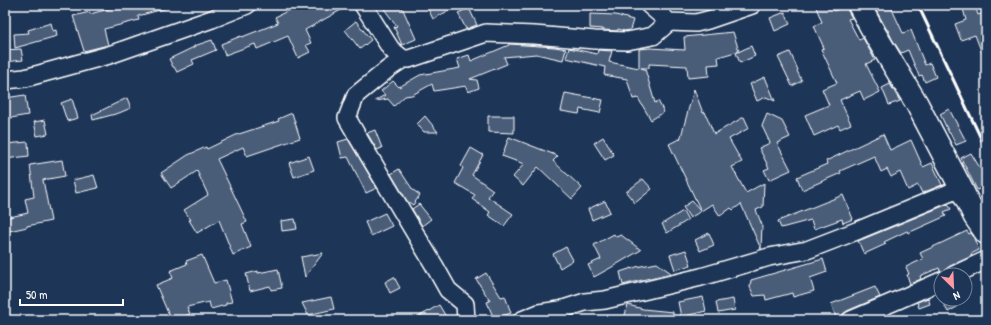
<svg xmlns="http://www.w3.org/2000/svg" width="991" height="325" viewBox="0 0 991 325" font-family="'Patrick Hand',sans-serif">
	<style>
		.building { fill: #4a5d79; stroke: #fff }
		.lines { fill: none; stroke-linecap: round; stroke-linejoin: round }
		.minor-casing { stroke: #fff; stroke-width: 20 }
		.primary-casing { stroke: #fff; stroke-width: 25 }
		.minor { stroke: #1d3557; stroke-width: 17 }
		.primary { stroke: #1d3557; stroke-width: 22 }
		.rail { stroke: #fff; stroke-width: 3 }
	</style>
	<rect width="100%" height="100%" fill="#1d3557"/>
	<filter id="ink" filterUnits="userSpaceOnUse"><feTurbulence type="fractalNoise" baseFrequency=".025" numOctaves="2"/><feDisplacementMap in="SourceGraphic" scale="8" xChannelSelector="R" yChannelSelector="G"/><feConvolveMatrix kernelMatrix="1 2 1 2 8 2 1 2 1" color-interpolation-filters="sRGB"/></filter>
	<g filter="url(#ink)">
		<g class="building">
			<polygon points="123,5 166,5 167,8 138,16 139,20 104,29 108,45 84,51 73,16 90,12 90,14"/>
			<polygon points="300,5 304,5 307,10 317,5 350,5 305,30 311,43 306,45 310,52 298,58 288,36 257,49 255,44 225,55 221,44 241,36 242,37 278,23 275,17"/>
			<polygon points="381,5 401,5 416,39 402,45 394,27 397,26"/>
			<polygon points="426,5 459,5 433,19"/>
			<polygon points="815,5 831,5 834,11 847,6 848,11 852,18 848,19 859,40 863,38 875,60 866,64 880,92 864,100 860,91 840,100 851,124 840,129 838,125 814,136 805,115 829,105 822,89 837,83 821,49 824,48 814,26 822,22"/>
			<polygon points="873,5 890,5 903,33 911,30 925,65 930,63 936,77 925,82 922,75 919,76 908,50 901,53 892,39 888,30 887,30"/>
			<polygon points="962,5 975,5 978,15 986,12 986,60 985,61 975,35 961,40 955,24 966,20"/>
			<polygon points="469,8 477,25 466,29 458,13"/>
			<polygon points="785,12 790,24 775,31 770,18"/>
			<polygon points="590,14 616,15 633,20 630,30 624,31 618,29 617,31 603,30 603,29 590,28"/>
			<polygon points="356,21 371,40 360,49 345,30"/>
			<polygon points="51,23 53,31 56,30 57,36 15,48 14,34 29,33 28,30"/>
			<polygon points="733,32 739,51 718,57 719,64 708,65 709,76 688,78 687,66 649,64 649,68 641,68 645,69 655,103 658,101 664,112 651,120 638,98 633,99 627,79 604,75 605,67 566,58 569,48 597,54 598,50 612,51 609,62 639,68 639,49 650,48 685,50 684,37"/>
			<polygon points="212,40 216,50 192,60 194,64 177,72 174,67 173,67 169,59 194,47 194,46"/>
			<polygon points="509,44 555,47 566,49 563,60 536,54 504,57 507,64 470,79 477,80 479,88 468,92 466,86 434,91 432,84 412,95 405,96 394,106 388,99 376,101 376,100 385,95 381,91 393,81 399,87 420,75 460,68 457,59 469,55 471,61 509,45"/>
			<polygon points="751,46 755,56 740,63 736,53"/>
			<polygon points="21,49 23,60 5,62 5,50"/>
			<polygon points="790,52 798,70 797,71 802,81 792,86 778,57"/>
			<polygon points="765,77 775,101 766,97 757,101 750,84"/>
			<polygon points="890,84 900,101 889,105 882,88"/>
			<polygon points="694,89 703,113 705,112 714,134 744,117 749,128 729,139 742,162 732,167 746,193 764,183 763,207 756,210 762,225 761,249 741,204 733,210 731,208 720,216 712,204 701,211 669,144 679,139 680,140"/>
			<polygon points="565,93 603,100 600,113 580,109 579,114 561,111"/>
			<polygon points="25,95 28,115 5,119 5,98"/>
			<polygon points="127,98 131,108 119,113 93,120 92,115"/>
			<polygon points="72,99 78,118 67,121 61,103"/>
			<polygon points="949,109 966,141 956,145 950,133 949,133 940,114"/>
			<polygon points="292,113 300,138 247,156 243,147 217,159 247,222 242,224 251,247 233,255 219,220 197,233 189,220 191,220 184,210 208,195 197,171 171,188 161,173 188,155 206,147 207,149 236,135 279,121 278,119"/>
			<polygon points="767,114 782,121 790,137 777,143 791,170 769,180 764,170 769,168 759,148 770,143 762,126"/>
			<polygon points="425,116 438,132 424,132 417,124"/>
			<polygon points="488,116 514,116 514,133 488,132"/>
			<polygon points="45,120 48,134 37,136 34,122"/>
			<polygon points="375,130 382,148 377,150 367,133"/>
			<polygon points="883,134 890,150 911,140 923,167 932,163 942,185 922,193 918,185 908,190 900,172 891,177 887,169 881,172 874,156 840,171 841,173 802,190 797,177 827,164 826,161"/>
			<polygon points="509,137 558,156 553,161 582,188 572,199 538,167 523,186 513,177 524,164 502,156"/>
			<polygon points="603,137 614,155 605,160 594,143"/>
			<polygon points="348,139 377,188 366,193 348,157 342,158 338,142"/>
			<polygon points="28,142 29,156 5,159 5,144"/>
			<polygon points="471,148 483,155 472,175 493,190 488,197 513,214 504,226 488,215 490,212 472,199 475,195 455,183 463,168 461,166"/>
			<polygon points="971,153 986,178 986,186 977,190 961,158"/>
			<polygon points="309,156 314,170 294,177 289,163"/>
			<polygon points="62,160 65,176 43,180 51,221 27,226 27,227 5,232 5,218 28,213 25,199 34,197 30,165"/>
			<polygon points="399,169 413,190 420,195 413,205 407,201 391,174"/>
			<polygon points="94,175 98,188 76,193 73,180"/>
			<polygon points="643,179 652,189 635,203 626,192"/>
			<polygon points="843,195 853,219 843,223 842,219 814,229 811,220 781,228 778,221"/>
			<polygon points="605,201 610,212 592,220 588,209"/>
			<polygon points="692,201 701,211 690,218 683,207"/>
			<polygon points="419,204 431,219 422,226 412,209"/>
			<polygon points="948,204 951,209 944,212 946,216 908,233 907,231 884,242 886,244 864,254 858,241"/>
			<polygon points="683,211 688,220 667,233 662,224"/>
			<polygon points="385,213 392,226 371,236 365,222"/>
			<polygon points="295,219 297,229 282,231 281,221"/>
			<polygon points="967,231 969,234 971,233 972,234 979,250 971,254 972,256 950,266 946,269 945,272 940,271 939,268 920,276 921,279 910,284 907,275 909,274 906,267 923,259 920,253"/>
			<polygon points="709,233 714,245 700,251 695,240"/>
			<polygon points="614,234 616,237 621,235 641,250 612,267 594,277 588,265 601,259 594,245"/>
			<polygon points="566,247 573,260 560,268 553,254"/>
			<polygon points="686,250 691,265 675,270 670,255"/>
			<polygon points="323,253 305,277 301,257"/>
			<polygon points="202,255 214,283 226,280 232,302 226,303 226,305 211,309 209,302 187,307 190,314 175,320 171,320 156,285 173,278 170,271 187,264 186,261"/>
			<polygon points="823,259 827,272 810,278 814,291 793,297 792,293 766,300 765,295 754,296 750,287 751,280"/>
			<polygon points="657,263 671,273 646,279 623,285 620,272 632,268 632,269 636,267"/>
			<polygon points="278,269 282,288 271,290 270,286 250,291 246,274 258,271 258,273"/>
			<polygon points="486,273 501,297 505,296 511,313 494,319 487,302 490,301 476,279"/>
			<polygon points="394,277 400,288 390,293 385,282"/>
			<polygon points="875,287 880,297 847,311 843,314 841,320 837,320 831,304"/>
			<polygon points="331,297 334,309 308,315 302,303"/>
			<polygon points="703,297 706,311 681,317 678,302"/>
			<polygon points="928,298 930,304 919,308 917,302"/>
			<polygon points="733,299 735,310 718,313 716,302"/>
			<polygon points="941,299 954,299 957,307 948,312"/>
			<polygon points="439,305 448,320 413,320"/>
			<polygon points="628,305 643,309 673,312 673,320 630,320 624,318"/>
		</g>
		<g class="lines">
			<g class="minor-casing">
				<g id="minor">
					<polyline points="363,5 391,49 403,59"/>
					<polyline points="649,5 669,22 696,23 708,20 752,5"/>
					<polyline points="5,80 25,78 109,55 212,19 247,5"/>
					<polyline points="954,275 986,260"/>
					<polyline points="466,320 465,304 448,290 434,265 359,139 347,118 356,95 388,69 403,59 409,59 486,33 534,35 595,40 627,41 653,36 669,22"/>
					<polyline points="522,320 539,313 560,310 585,302 605,300 676,283 701,277 769,257 807,250 859,230 961,188"/>
					<polyline points="851,320 898,300 941,281"/>
				</g>
			</g>
			<g class="primary-casing">
				<polyline id="primary" points="859,5 876,36 917,104 961,188 975,217 986,233"/>
			</g>
			<use href="#minor" class="minor"/>
			<use href="#primary" class="primary"/>
			<polyline class="rail" points="918,5 986,149"/>
		</g>
	</g>
	<rect width="991" height="325" fill="none" stroke="#1d3557" stroke-width="20"/>
	<rect x="10" y="10" width="971" height="305" fill="none" stroke="#fff" stroke-width="1.5" filter="url(#ink)"/>
	<g transform="translate(953 287) rotate(156)"><circle r="19" fill="#1d3557" stroke="#77869a"/>
	<path d="M0-3L7 15L0 10L-7 15Z" fill="#ff9aa2"/>
	<text y="-6" font-size="11" font-weight="bold" text-anchor="middle" fill="#ffffff">N</text>
	</g>
	<path d="M20 299v6h103v-6" fill="none" stroke="#ffffff" stroke-width="2"/>
	<text x="26" y="299" font-size="12" fill="#ffffff" stroke="#1d3557" stroke-width="3" paint-order="stroke">50 m</text>
</svg>
